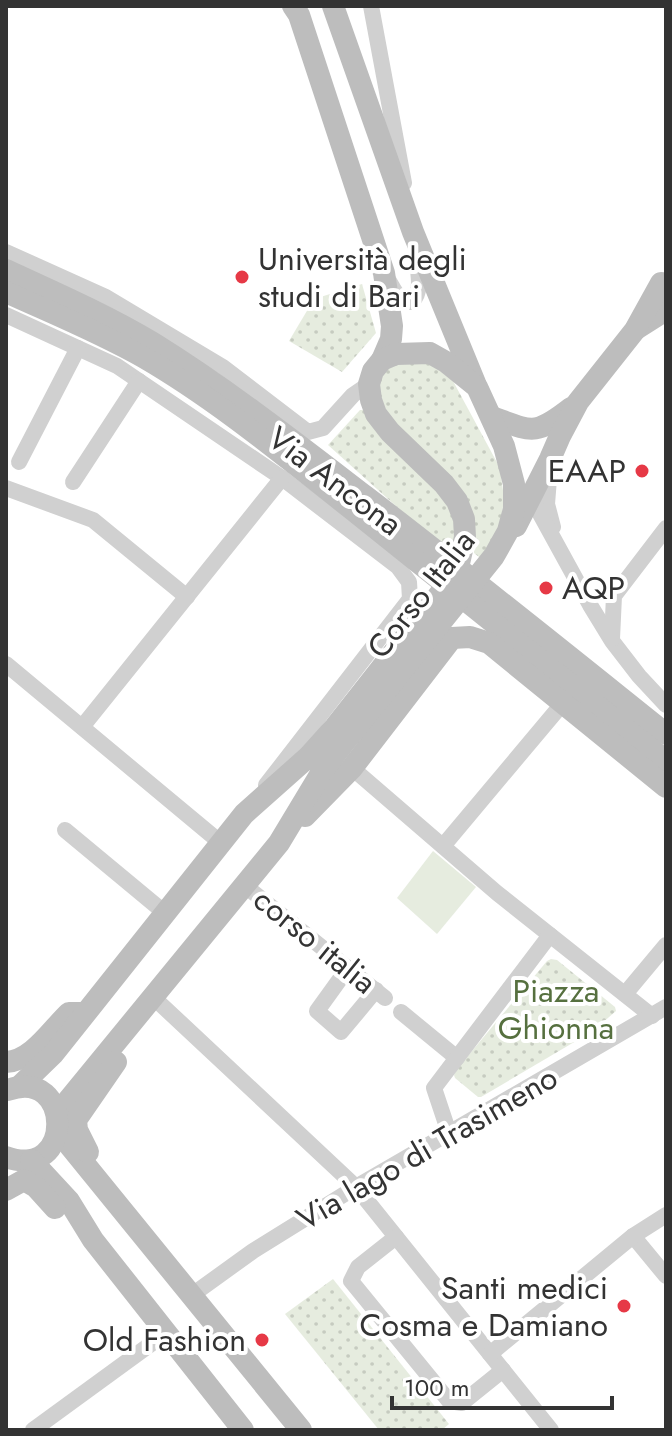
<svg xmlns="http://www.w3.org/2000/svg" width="672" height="1436" viewBox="0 0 672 1436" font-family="Jost,sans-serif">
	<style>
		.grass { fill: url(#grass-dots) }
		.garden { fill: #e6ecdf }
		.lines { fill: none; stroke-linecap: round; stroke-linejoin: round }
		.street { stroke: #d0d0d0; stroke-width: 16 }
		.secondary { stroke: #bdbdbd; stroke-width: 22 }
		.poi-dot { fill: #e63946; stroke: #fff; stroke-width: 3 }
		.labels { text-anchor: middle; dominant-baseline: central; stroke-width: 8; stroke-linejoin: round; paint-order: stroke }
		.poi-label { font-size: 32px; fill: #333; stroke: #fff; text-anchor: end }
		.street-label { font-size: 32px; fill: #333; stroke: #fff }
		.park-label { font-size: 32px; fill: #56703f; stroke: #fff }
	</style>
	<defs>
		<pattern id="grass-dots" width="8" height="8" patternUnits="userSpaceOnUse" patternTransform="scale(2)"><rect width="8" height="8" fill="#e6ecdf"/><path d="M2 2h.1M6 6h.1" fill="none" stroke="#c6cbc0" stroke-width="1.8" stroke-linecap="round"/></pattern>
	</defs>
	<rect width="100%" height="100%" fill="#fff"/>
	<g class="grass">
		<polygon points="362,284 376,333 342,372 289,341 314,299"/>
		<polygon points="408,359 433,365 453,381 500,468 504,498 501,524 484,556 479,557 474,553 474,541 387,418 376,380 381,371"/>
		<polygon points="360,410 363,410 452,505 456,539 447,552 328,445"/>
		<polygon points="551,959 557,960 615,1007 616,1011 593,1031 481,1097 478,1097 455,1078 454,1075 457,1069 547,961"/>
		<polygon points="333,1279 449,1424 442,1430 379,1430 285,1314"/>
	</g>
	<polygon class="garden" points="433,851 476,887 437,934 397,898"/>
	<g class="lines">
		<g class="street">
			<polyline points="371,6 404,183"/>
			<polyline points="6,252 106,297 223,367 308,432 323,428 353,395 369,384"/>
			<path d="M389 281C395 291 399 303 412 302 424 290 417 269 416 254"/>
			<polyline points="6,315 117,366 282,478 398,567 409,582 410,599 266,785"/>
			<polyline points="19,462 78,348"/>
			<polyline points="550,466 547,504 553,527"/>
			<polyline points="73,482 139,381"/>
			<polyline points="6,488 93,520 187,597"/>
			<polyline points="528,492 590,605 612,641 639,676 666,705"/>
			<polyline points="612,639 614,596 666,528"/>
			<polyline points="6,664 221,843"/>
			<polyline points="82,727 282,478"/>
			<polyline points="346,760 352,768 497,893 652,1016"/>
			<polyline points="65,830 165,913"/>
			<polyline points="443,846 563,703"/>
			<polyline points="244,885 385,998"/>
			<polyline points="348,968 317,1011 341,1032 376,990"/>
			<polyline points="625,994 666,945"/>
			<polyline points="153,997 356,1187 551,1430"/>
			<polyline points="401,1012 457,1058"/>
			<polyline points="449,1133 434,1088 550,935"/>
			<polyline points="633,1236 666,1276"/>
			<polyline points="396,1237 358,1267 351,1281 449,1401 462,1403 503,1370"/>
			<polyline points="192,1295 253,1251 356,1187 666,1007"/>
			<polyline points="490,1354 633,1236 666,1215"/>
			<polyline points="33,1430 166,1333"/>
		</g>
		<g class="secondary">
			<polyline points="293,6 299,15 384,273 392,326 391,339 382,360"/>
			<polyline points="333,6 413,232 475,383"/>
			<path d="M6 270C56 293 106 315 153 343 227 389 296 443 365 496 467 574 566 654 666 734"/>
			<path d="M6 292C52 313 99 332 143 357 219 401 289 460 358 514 461 596 564 678 666 761"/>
			<polyline points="636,329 666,310"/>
			<path d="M492 417C533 432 535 436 571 408"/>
			<polyline points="516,526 550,459 560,436 578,402 635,330 661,283"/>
			<polyline points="305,816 352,768 452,638 470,637 489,643 666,787"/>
			<path d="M6 1062C32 1061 51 1030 69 1013H81"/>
			<polyline points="19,1087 54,1053 244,814 308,757 335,727 457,572 465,537 464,519 457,501 444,484 390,432 376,414 371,400 369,384 373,371 382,360 396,354 430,353 446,362 477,387 504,446 514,484 514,509 508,531 494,556 339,749 323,770 279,843 57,1114"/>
			<polyline points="59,1126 70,1146 301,1430"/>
			<polyline points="88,1152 77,1130 76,1120 116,1062"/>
			<path d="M6 1157C75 1182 73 1066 8 1090"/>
			<polyline points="31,1160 69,1201 93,1240 243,1430"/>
			<polyline points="6,1190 24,1180 36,1187 55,1208"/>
		</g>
	</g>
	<g class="poi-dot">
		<circle cx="242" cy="277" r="8"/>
		<circle cx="642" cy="471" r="8"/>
		<circle cx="546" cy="588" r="8"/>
		<circle cx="624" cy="1306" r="8"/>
		<circle cx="262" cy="1340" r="8"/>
	</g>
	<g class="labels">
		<g class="poi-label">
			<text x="258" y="259" text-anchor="start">Università degli<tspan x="258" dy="37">studi di Bari</tspan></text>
			<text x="626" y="471">EAAP</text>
			<text x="562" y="588" text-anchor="start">AQP</text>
			<text x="608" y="1288">Santi medici<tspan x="608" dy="37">Cosma e Damiano</tspan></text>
			<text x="246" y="1340">Old Fashion</text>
		</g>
		<g class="street-label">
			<text transform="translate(335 481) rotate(37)">Via Ancona</text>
			<text transform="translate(421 594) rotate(-52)">Corso Italia</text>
			<text transform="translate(315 941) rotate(39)">corso italia</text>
			<text transform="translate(427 1148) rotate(-30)">Via lago di Trasimeno</text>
		</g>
		<g class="park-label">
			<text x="556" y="991">Piazza<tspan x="556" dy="37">Ghionna</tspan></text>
		</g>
	</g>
	<rect width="672" height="1436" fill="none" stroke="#333333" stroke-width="16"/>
	<path d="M392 1396v12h220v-12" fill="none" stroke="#333333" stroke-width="4"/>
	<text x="404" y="1396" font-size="24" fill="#333333" stroke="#ffffff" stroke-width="6" paint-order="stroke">100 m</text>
</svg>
